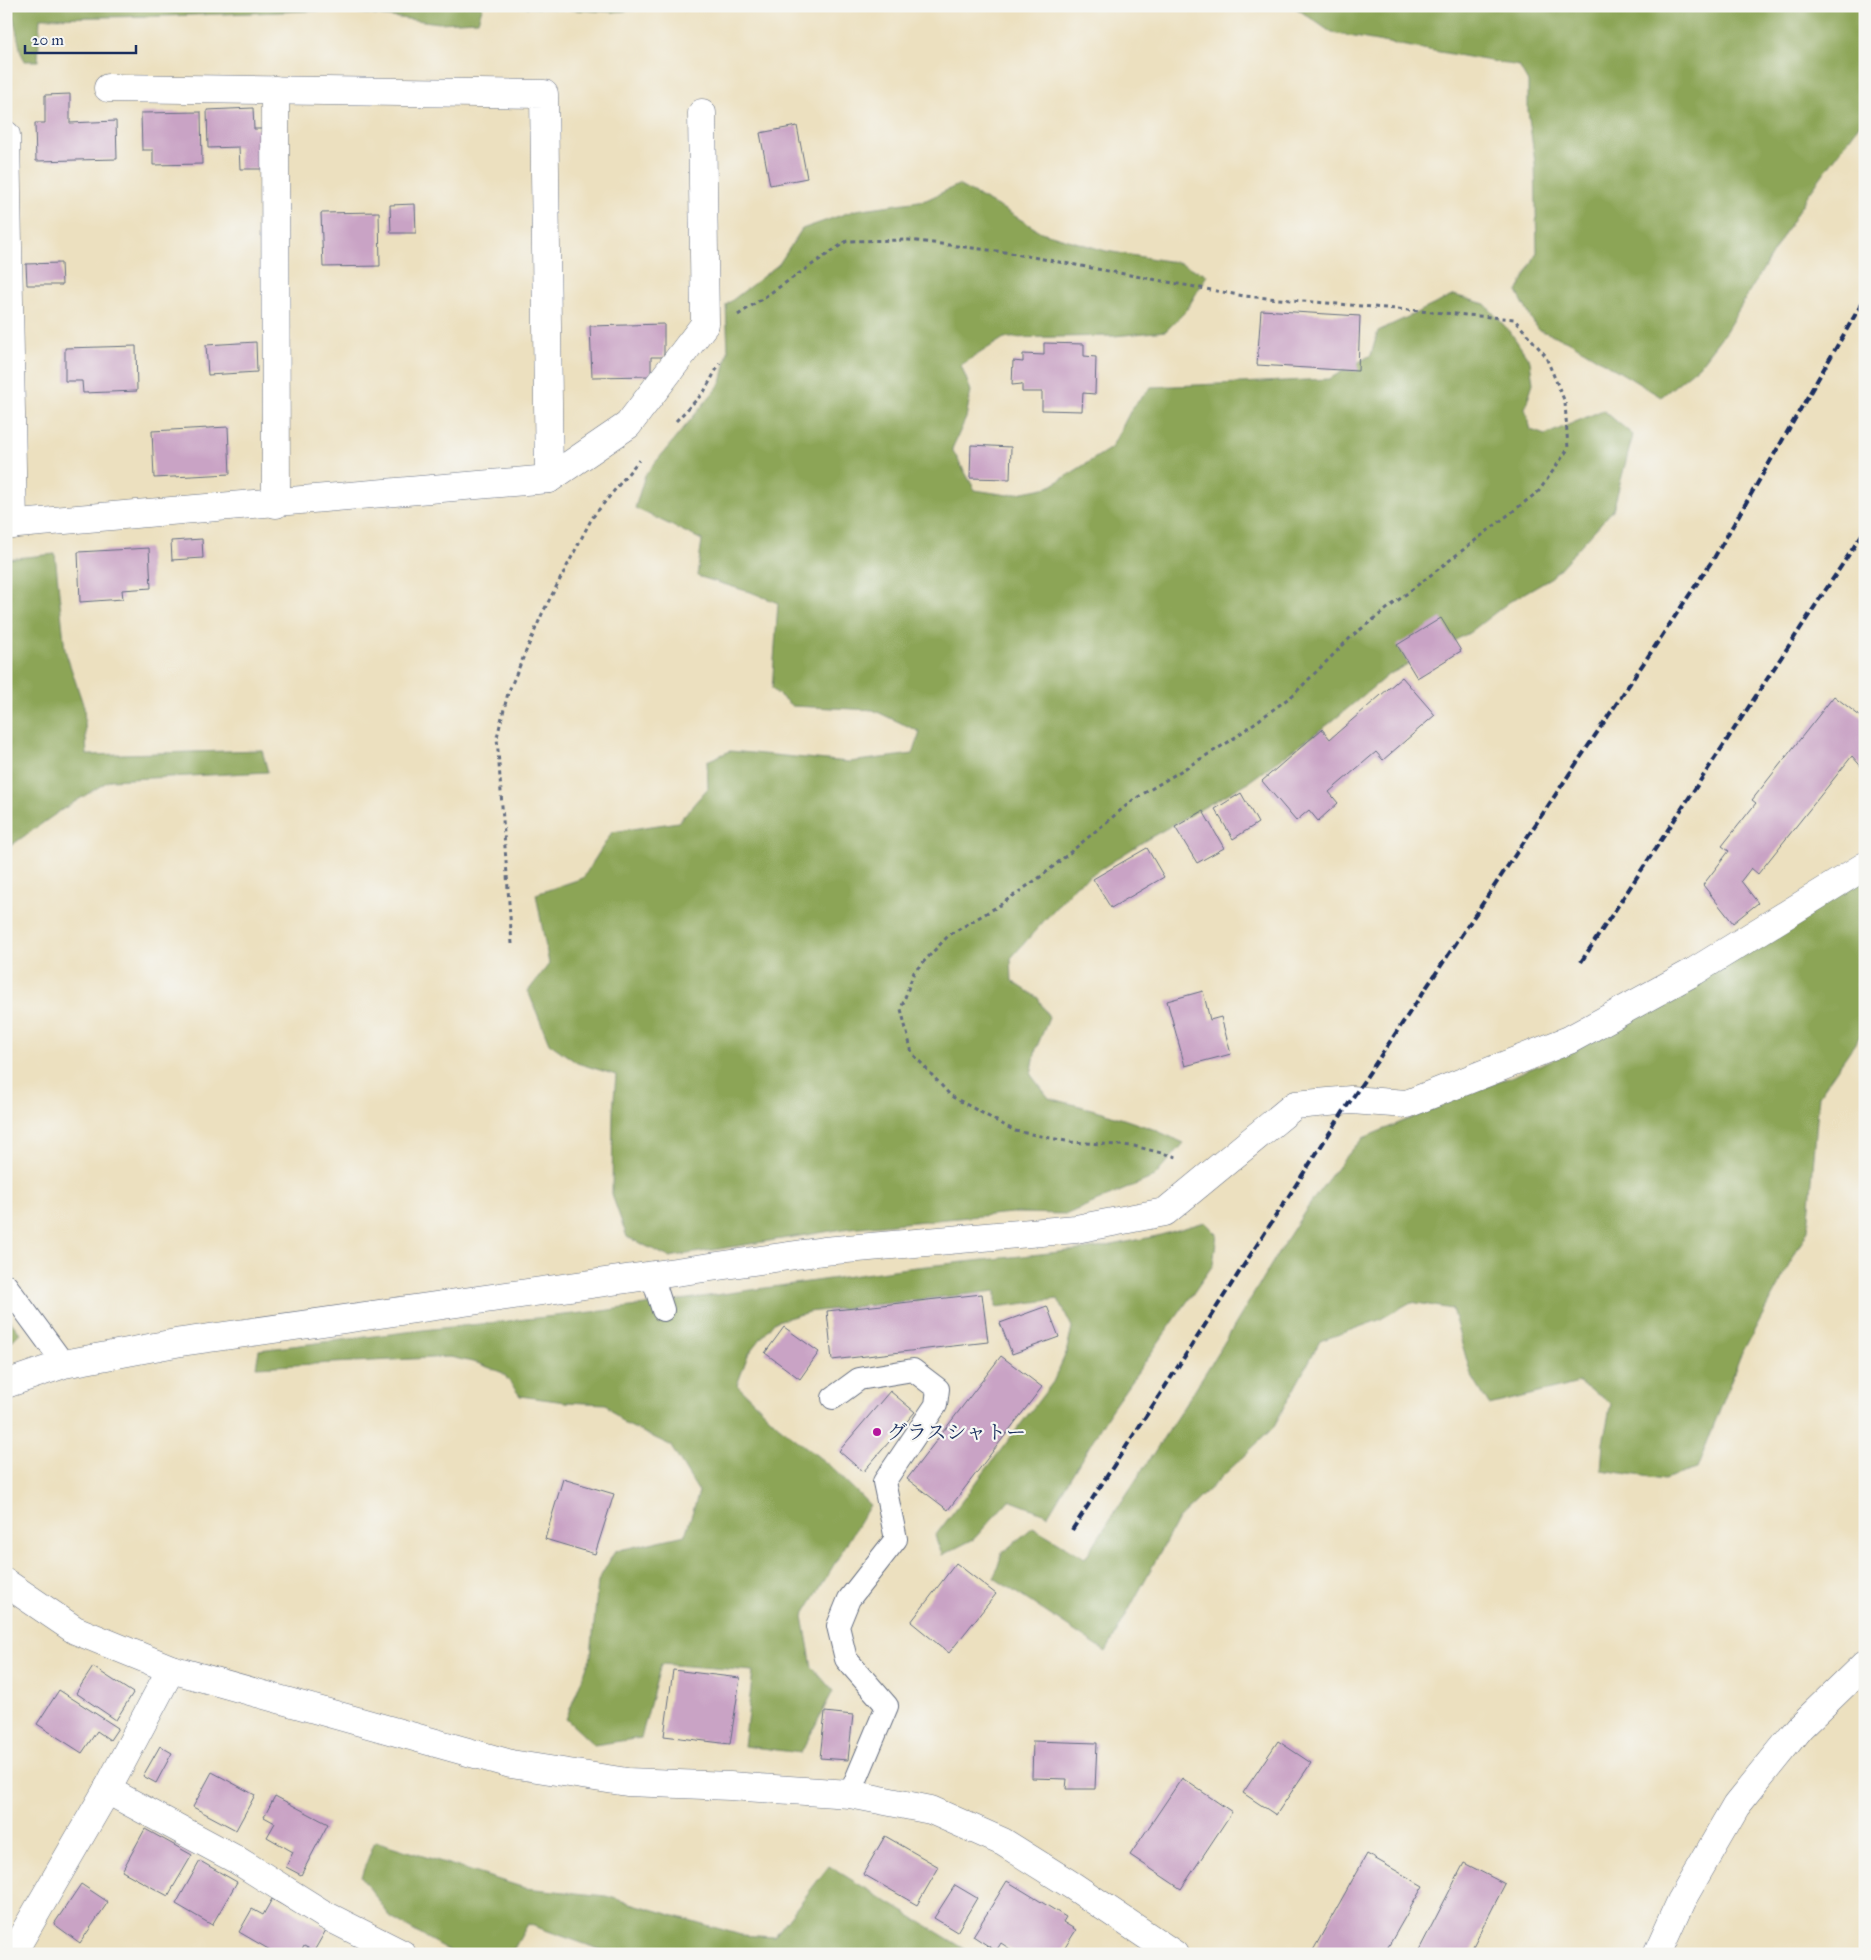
<svg xmlns="http://www.w3.org/2000/svg" width="1871" height="1960" viewBox="0 0 1871 1960" font-family="'IM FELL Great Primer','Noto Serif JP',serif">
	<style>
		.forest { fill: #8ca556; stroke: #546a5a }
		.building { fill: #c9a3c5 }
		.lines { fill: none; stroke-linecap: round; stroke-linejoin: round }
		.lane-casing { stroke: #646d80; stroke-width: 24 }
		.street-casing { stroke: #646d80; stroke-width: 29 }
		.secondary-casing { stroke: #646d80; stroke-width: 29 }
		.path { stroke: #646d80; stroke-width: 3; stroke-dasharray: 4 4; stroke-linecap: butt }
		.lane { stroke: #fff; stroke-width: 22 }
		.street { stroke: #fff; stroke-width: 28 }
		.secondary { stroke: #fff; stroke-width: 28 }
		.rail { stroke: #1b2f5e; stroke-width: 4; stroke-dasharray: 8 4; stroke-linecap: butt }
		.poi-dot { fill: #b5179e; stroke: #f6f6f2; stroke-width: 2 }
		.labels { text-anchor: middle; dominant-baseline: central; stroke-width: 4.5; stroke-linejoin: round; paint-order: stroke }
		.poi-label { font-size: 20px; fill: #1b2f5e; stroke: #f6f6f2; text-anchor: start }
	</style>
	<rect width="100%" height="100%" fill="#f6f6f2"/>
	<filter id="ink" filterUnits="userSpaceOnUse"><feTurbulence type="fractalNoise" baseFrequency=".02" numOctaves="2"/><feDisplacementMap in="SourceGraphic" scale="10" xChannelSelector="R" yChannelSelector="G"/><feConvolveMatrix kernelMatrix="1 2 1 2 8 2 1 2 1" color-interpolation-filters="sRGB"/></filter>
	<filter id="wash" filterUnits="userSpaceOnUse"><feTurbulence type="fractalNoise" baseFrequency=".0096" numOctaves="4" result="noise"/><feDisplacementMap in="SourceGraphic" scale="20" xChannelSelector="R" yChannelSelector="G"/><feGaussianBlur stdDeviation="1.12" result="paint"/><feColorMatrix in="noise" values="0 0 0 0 0 0 0 0 0 0 0 0 0 0 0 0 0 1.4 0 .05"/><feComposite in="paint" operator="in"/></filter>
	<g filter="url(#wash)">
		<rect width="100%" height="100%" fill="#ece0bf"/>
		<g class="forest">
			<polygon points="11,6 483,6 478,21 439,23 336,10 167,16 40,18 38,61 25,61 21,53"/>
			<polygon points="506,6 665,6 615,12"/>
			<polygon points="1293,6 1865,6 1865,117 1807,196 1726,331 1699,366 1661,397 1570,342 1537,329 1517,292 1537,252 1535,163 1528,111 1528,82 1519,66 1332,33"/>
			<polygon points="958,185 1005,210 1041,232 1106,251 1180,263 1207,275 1186,311 1166,331 1114,336 1004,338 961,365 971,391 966,418 952,449 975,490 1008,495 1049,487 1111,448 1132,408 1151,387 1329,379 1371,355 1378,331 1454,295 1485,304 1511,333 1530,361 1533,383 1525,408 1531,430 1545,435 1603,410 1633,435 1613,510 1552,577 1509,602 1469,633 1388,675 1330,723 1247,783 1146,840 1076,885 1011,958 1012,981 1038,998 1049,1018 1036,1049 1031,1075 1049,1098 1103,1112 1153,1129 1184,1143 1154,1177 1067,1214 1012,1213 850,1228 669,1257 627,1237 612,1195 613,1111 616,1075 577,1063 549,1043 528,991 549,964 536,894 583,878 612,832 678,822 708,788 707,761 730,751 849,762 913,754 920,732 873,710 792,706 772,689 778,603 753,593 697,576 702,540 635,508 645,475 721,383 728,351 726,305 779,264 802,229 856,210 926,200"/>
			<polygon points="55,554 65,650 84,707 87,755 262,750 268,772 110,780 60,811 6,849 6,559"/>
			<path d="M1865 879V1029L1819 1095 1808 1230 1740 1357 1697 1469 1664 1479 1601 1470 1603 1443 1611 1403 1579 1383 1489 1405 1471 1375 1452 1309 1411 1302 1379 1320 1320 1341 1273 1428 1178 1519 1106 1652 994 1578 1002 1553 1033 1527 1085 1558C1132 1485 1181 1413 1227 1338 1269 1270 1307 1197 1363 1138L1573 1051Z"/>
			<polygon points="1205,1222 1217,1234 1213,1265 1111,1410 1048,1515 1009,1500 974,1539 942,1555 935,1536 1053,1382 1066,1353 1072,1327 1058,1299 996,1307 996,1291 809,1312 774,1322 748,1355 737,1385 779,1426 829,1465 870,1505 803,1616 812,1667 833,1691 801,1753 744,1746 753,1671 661,1664 641,1738 594,1745 566,1719 591,1656 598,1581 615,1551 685,1535 699,1492 670,1445 623,1423 606,1404 565,1402 520,1396 503,1373 477,1363 450,1357 256,1367 259,1350 423,1330 602,1311 907,1268 1097,1248 1157,1236"/>
			<polygon points="6,1316 20,1333 6,1347"/>
			<polygon points="375,1841 525,1888 606,1896 741,1935 774,1937 829,1866 973,1954 613,1954 528,1924 511,1954 455,1954 391,1918 361,1876"/>
		</g>
		<g id="blocks">
			<g class="building">
				<polygon points="70,94 70,123 116,121 117,159 36,161 35,123 45,123 45,95"/>
				<polygon points="253,108 254,129 263,129 264,169 240,169 239,147 208,148 207,110"/>
				<polygon points="201,112 202,164 153,165 153,150 142,150 141,113"/>
				<polygon points="797,126 807,178 770,185 760,133"/>
				<polygon points="415,204 416,233 391,233 390,205"/>
				<polygon points="379,212 380,266 323,267 321,213"/>
				<polygon points="61,263 62,285 27,285 26,264"/>
				<polygon points="1261,310 1360,316 1358,371 1257,365"/>
				<polygon points="664,324 664,357 651,357 651,376 592,377 590,326"/>
				<polygon points="256,342 257,372 208,375 206,345"/>
				<polygon points="1044,343 1084,344 1084,356 1096,357 1095,394 1083,393 1082,411 1042,410 1042,392 1022,392 1022,384 1012,385 1013,361 1023,362 1023,354 1044,355"/>
				<polygon points="136,346 137,391 83,393 82,381 65,381 65,348"/>
				<polygon points="228,427 230,474 154,478 152,431"/>
				<polygon points="971,445 1011,447 1010,479 970,478"/>
				<polygon points="202,539 203,558 172,560 171,541"/>
				<polygon points="149,548 151,588 122,590 123,599 80,602 78,552"/>
				<polygon points="1441,618 1461,651 1417,678 1397,645"/>
				<polygon points="1402,677 1435,715 1383,760 1376,752 1329,792 1338,803 1318,821 1309,810 1296,821 1262,781 1322,729 1330,739"/>
				<polygon points="1834,696 1865,720 1865,771 1852,756 1758,874 1751,868 1741,881 1758,903 1733,923 1703,885 1729,851 1722,846 1756,803 1752,800"/>
				<polygon points="1241,793 1258,823 1233,839 1215,809"/>
				<polygon points="1203,811 1224,848 1197,863 1175,827"/>
				<polygon points="1147,848 1164,877 1111,908 1093,879"/>
				<polygon points="1203,991 1210,1020 1221,1017 1231,1054 1185,1066 1167,1001"/>
				<polygon points="982,1294 988,1342 832,1360 827,1311"/>
				<polygon points="1047,1306 1059,1337 1012,1354 1000,1323"/>
				<polygon points="784,1327 819,1352 800,1379 765,1353"/>
				<polygon points="1001,1356 1042,1387 948,1510 907,1479"/>
				<polygon points="890,1391 915,1412 863,1472 839,1451"/>
				<polygon points="563,1479 614,1494 595,1554 545,1539"/>
				<polygon points="956,1563 996,1594 949,1653 911,1622"/>
				<polygon points="93,1667 133,1693 116,1720 76,1693"/>
				<polygon points="673,1670 740,1678 730,1744 664,1736"/>
				<polygon points="59,1690 118,1728 110,1740 97,1731 82,1753 37,1724"/>
				<polygon points="825,1712 853,1715 848,1760 820,1758"/>
				<polygon points="1033,1741 1097,1743 1095,1789 1066,1789 1067,1779 1032,1778"/>
				<polygon points="1278,1741 1311,1763 1276,1815 1243,1793"/>
				<polygon points="160,1746 172,1753 156,1783 143,1776"/>
				<polygon points="212,1772 255,1795 236,1830 193,1807"/>
				<polygon points="1182,1778 1232,1812 1181,1889 1130,1855"/>
				<polygon points="275,1796 328,1824 301,1875 286,1867 293,1852 267,1837 275,1823 264,1817"/>
				<polygon points="145,1829 192,1855 168,1896 122,1871"/>
				<polygon points="885,1836 939,1867 917,1905 863,1874"/>
				<polygon points="1367,1854 1423,1886 1384,1954 1311,1954"/>
				<polygon points="200,1861 237,1882 212,1925 176,1904"/>
				<polygon points="1464,1863 1505,1884 1469,1954 1417,1954"/>
				<polygon points="1007,1881 1066,1917 1063,1922 1076,1930 1061,1954 1052,1954 1046,1950 1043,1954 1018,1954 1001,1943 996,1951 973,1936"/>
				<polygon points="81,1884 108,1902 80,1943 54,1924"/>
				<polygon points="955,1885 977,1898 957,1932 934,1918"/>
				<polygon points="272,1899 326,1930 314,1951 304,1946 300,1954 277,1954 239,1932 252,1909 263,1915"/>
			</g>
		</g>
	</g>
	<g filter="url(#ink)">
		<use href="#blocks" fill-opacity="0" stroke="#646d80" stroke-width="1"/>
		<g class="lines">
			<g class="lane-casing">
				<g id="lane">
					<polyline points="652,1276 663,1310"/>
					<polyline points="6,1285 64,1364"/>
					<polyline points="833,1398 859,1379 913,1370 938,1389 936,1405 884,1482 896,1539 849,1599 838,1626 846,1659 887,1706 850,1794"/>
				</g>
			</g>
			<g class="street-casing">
				<g id="street">
					<polyline points="108,88 544,94 549,479"/>
					<polyline points="275,90 276,504"/>
					<polyline points="6,135 13,525"/>
					<polyline points="6,525 549,479 628,425 705,324 702,113"/>
					<polyline points="6,1384 64,1364 181,1342 824,1251 1076,1229 1165,1212 1295,1105 1351,1100 1407,1104 1569,1040 1695,971 1865,866"/>
					<polyline points="107,1790 237,1860 325,1915 402,1954"/>
					<polyline points="12,1954 107,1790 171,1669"/>
					<polyline points="1657,1954 1681,1901 1736,1806 1800,1727 1865,1664"/>
				</g>
			</g>
			<g class="secondary-casing">
				<polyline id="secondary" points="6,1583 75,1630 171,1669 511,1764 627,1782 730,1786 850,1794 931,1810 1003,1842 1073,1886 1174,1954"/>
			</g>
			<g class="path">
				<polyline points="738,315 847,241 909,240 1005,252 1244,296 1514,319 1545,355 1565,402 1568,449 1539,491 1352,636 1293,695 1230,741 1133,800 1043,875 1000,905 949,935 914,972 901,1009 912,1053 951,1096 1015,1131 1071,1142 1134,1146 1177,1157"/>
				<polyline points="676,421 704,392 720,363"/>
				<polyline points="512,944 497,737 508,693 542,614 592,518 639,460"/>
			</g>
			<use href="#lane" class="lane"/>
			<use href="#street" class="street"/>
			<use href="#secondary" class="secondary"/>
			<g class="rail">
				<polyline points="1581,962 1865,530"/>
				<polyline points="1072,1530 1351,1100 1714,558 1865,298"/>
			</g>
		</g>
	</g>
	<circle class="poi-dot" cx="877" cy="1432" r="5"/>
	<g class="labels">
		<g class="poi-label">
			<text x="887" y="1432">グラスシャトー</text>
		</g>
	</g>
	<rect width="1871" height="1960" fill="none" stroke="#f6f6f2" stroke-width="25"/>
	<path d="M25 45v8h111v-8" fill="none" stroke="#1b2f5e" stroke-width="2.5"/>
	<text x="32" y="45" font-size="15" fill="#1b2f5e" stroke="#f6f6f2" stroke-width="4" paint-order="stroke">20 m</text>
</svg>
